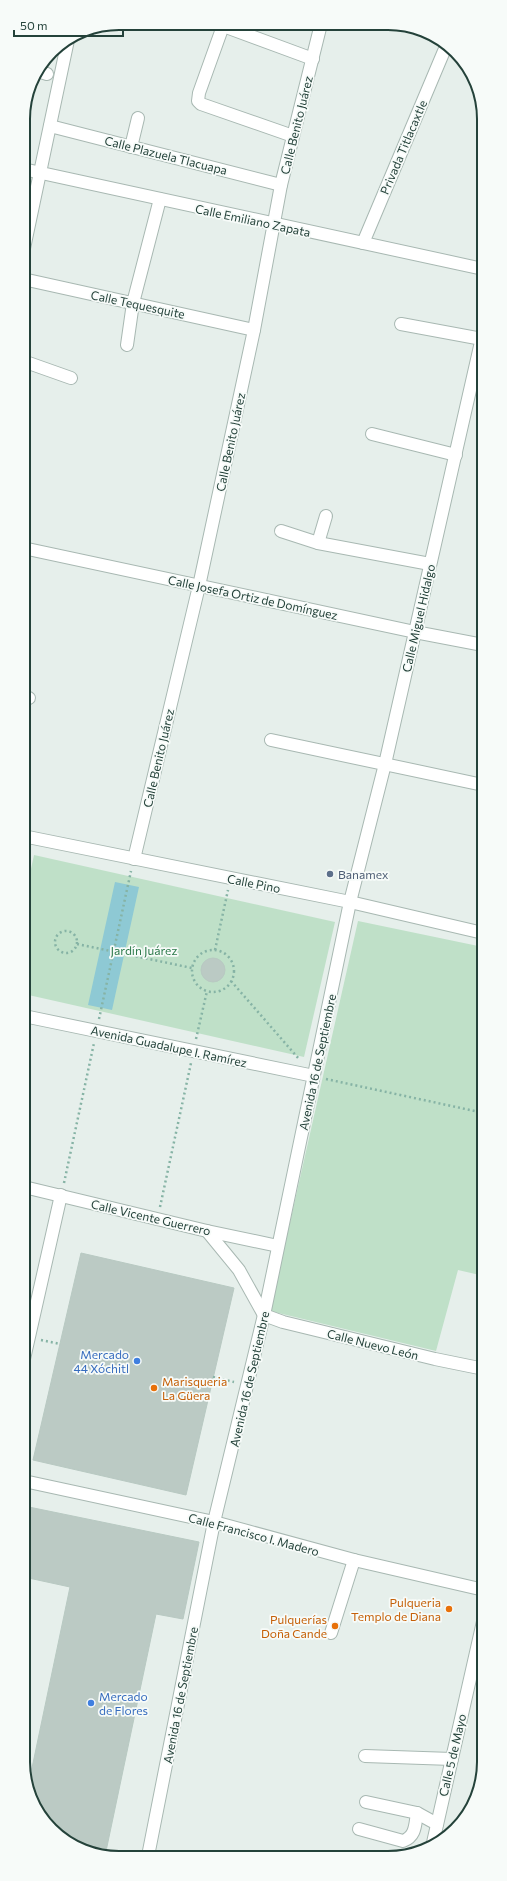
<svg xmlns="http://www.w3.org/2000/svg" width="507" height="1881" viewBox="0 0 507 1881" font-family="Commissioner,sans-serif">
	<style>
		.green { fill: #bfe0c8 }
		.water { fill: #8ec9d4 }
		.building { fill: #bbcac4; stroke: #b8c9c2 }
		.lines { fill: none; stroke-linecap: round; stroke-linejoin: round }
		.minor-casing { stroke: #a8b8b2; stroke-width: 14 }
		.path { stroke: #86b3a5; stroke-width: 2.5; stroke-dasharray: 2 3; stroke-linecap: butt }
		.minor { stroke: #fff; stroke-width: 12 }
		.service-dot { fill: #5c6f8a; stroke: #f7fbf9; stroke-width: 1.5 }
		.shop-dot { fill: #3f7fe0; stroke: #f7fbf9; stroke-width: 1.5 }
		.food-dot { fill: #e8710a; stroke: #f7fbf9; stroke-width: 1.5 }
		.labels { text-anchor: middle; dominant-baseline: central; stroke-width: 3.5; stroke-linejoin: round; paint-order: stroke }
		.street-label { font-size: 12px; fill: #24423a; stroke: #f7fbf9 }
		.service-label { font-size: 12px; fill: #4e5e75; stroke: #f7fbf9; text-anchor: start }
		.park-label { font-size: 12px; fill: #2d7a4b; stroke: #f7fbf9 }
		.shop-label { font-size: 12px; fill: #366cbe; stroke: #f7fbf9; text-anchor: end }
		.food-label { font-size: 12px; fill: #c56008; stroke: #f7fbf9; text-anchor: end }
		.rim { fill: none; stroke: #24423a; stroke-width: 2 }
	</style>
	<rect width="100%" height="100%" fill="#e6efeb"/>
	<g class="green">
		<polygon points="34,855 335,922 304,1057 24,994 24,901"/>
		<polygon points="358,921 483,947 484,1276 458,1270 436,1351 270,1311"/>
	</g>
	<polygon class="water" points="115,882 139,887 112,1010 88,1005"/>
	<g class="building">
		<circle cx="213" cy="970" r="12"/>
		<polygon points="81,1253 234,1288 186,1495 33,1460"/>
		<polygon points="24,1506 199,1542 183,1619 156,1614 105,1856 100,1856 51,1830 33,1804 28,1787 70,1587 24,1577"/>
	</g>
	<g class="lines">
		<g class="minor-casing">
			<g id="minor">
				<polyline points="166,24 167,23"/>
				<polyline points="218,24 313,59"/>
				<polyline points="223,26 199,93 198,101 201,104 293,136"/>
				<polyline points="38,71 47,74"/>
				<polyline points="50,126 281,185"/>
				<polyline points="131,147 138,118"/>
				<polyline points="23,169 483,269"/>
				<polyline points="363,243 444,51"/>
				<polyline points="23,253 68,40"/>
				<polyline points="23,279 254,330"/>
				<polyline points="401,324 482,339"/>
				<polyline points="127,345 133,303 160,199"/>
				<polyline points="23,361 71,378"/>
				<polyline points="372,434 456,455"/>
				<polyline points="281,531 318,543 430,564"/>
				<polyline points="318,543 326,516"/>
				<polyline points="23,548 415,632 483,645"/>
				<polyline points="23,700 29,698"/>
				<polyline points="271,740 483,785"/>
				<polyline points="23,836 350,902 483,933"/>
				<polyline points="134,859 199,586 254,330 281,185 321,24"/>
				<polyline points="24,1016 314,1076"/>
				<polyline points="24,1187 207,1231 278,1246"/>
				<polyline points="207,1231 239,1270 264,1315 283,1322 435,1359 484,1369"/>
				<polyline points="24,1359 61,1195"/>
				<polyline points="24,1481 214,1522 354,1560 484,1590"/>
				<polyline points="331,1633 354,1560"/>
				<polyline points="365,1756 452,1759"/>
				<polyline points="366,1802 417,1813 437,1824"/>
				<path d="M359 1829 403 1841C416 1836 415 1825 417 1813"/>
				<polyline points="432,1847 484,1617"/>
				<polyline points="148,1856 214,1522 264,1315 350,902 385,764 483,333"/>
			</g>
		</g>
		<g class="path">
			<circle cx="66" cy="942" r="11"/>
			<polyline points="77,944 192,968"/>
			<polyline points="215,950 228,890"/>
			<circle cx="213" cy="971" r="21"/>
			<polyline points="231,981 299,1059"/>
			<polyline points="99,1019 131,871"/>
			<polyline points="196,1039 207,991"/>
			<polyline points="326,1079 484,1113"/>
			<polyline points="64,1183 94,1043"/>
			<polyline points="160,1207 191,1063"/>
			<polyline points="41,1340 60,1344"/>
			<polyline points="213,1377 234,1382"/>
		</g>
		<use href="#minor" class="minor"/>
	</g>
	<circle class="service-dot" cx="330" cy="874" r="4"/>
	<g class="shop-dot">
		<circle cx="137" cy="1361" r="4"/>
		<circle cx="91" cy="1703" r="4"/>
	</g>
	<g class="food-dot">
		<circle cx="154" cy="1388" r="4"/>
		<circle cx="449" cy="1609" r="4"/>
		<circle cx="335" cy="1626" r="4"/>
	</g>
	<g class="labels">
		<g class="street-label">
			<text transform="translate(296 125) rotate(-76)">Calle Benito Juárez</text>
			<text transform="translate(403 147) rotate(-67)">Privada Titlacaxtle</text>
			<text transform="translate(166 155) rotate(14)">Calle Plazuela Tlacuapa</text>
			<text transform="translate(253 220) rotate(12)">Calle Emiliano Zapata</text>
			<text transform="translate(138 304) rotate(12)">Calle Tequesquite</text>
			<text transform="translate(230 442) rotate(-78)">Calle Benito Juárez</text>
			<text transform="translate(253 597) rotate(12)">Calle Josefa Ortiz de Domínguez</text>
			<text transform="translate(418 618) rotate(-77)">Calle Miguel Hidalgo</text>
			<text transform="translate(158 758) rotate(-77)">Calle Benito Juárez</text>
			<text transform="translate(254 883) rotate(11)">Calle Pino</text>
			<text transform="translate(169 1046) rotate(12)">Avenida Guadalupe I. Ramírez</text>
			<text transform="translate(317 1062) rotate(-78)">Avenida 16 de Septiembre</text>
			<text transform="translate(151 1217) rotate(13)">Calle Vicente Guerrero</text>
			<text transform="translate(373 1344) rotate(14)">Calle Nuevo León</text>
			<text transform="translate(249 1379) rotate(-77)">Avenida 16 de Septiembre</text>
			<text transform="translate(254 1534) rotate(15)">Calle Francisco I. Madero</text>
			<text transform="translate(180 1695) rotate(-79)">Avenida 16 de Septiembre</text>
			<text transform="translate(452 1755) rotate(-77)">Calle 5 de Mayo</text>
		</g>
		<g class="service-label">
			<text x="338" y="874">Banamex</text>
		</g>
		<g class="park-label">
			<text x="144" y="950">Jardín Juárez</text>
		</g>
		<g class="shop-label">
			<text x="129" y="1354">Mercado<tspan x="129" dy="14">44 Xóchitl</tspan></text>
			<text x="99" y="1696" text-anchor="start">Mercado<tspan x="99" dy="14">de Flores</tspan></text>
		</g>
		<g class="food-label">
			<text x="162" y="1381" text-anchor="start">Marisqueria<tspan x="162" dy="14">La Güera</tspan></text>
			<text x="441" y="1602">Pulqueria<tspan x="441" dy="14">Templo de Diana</tspan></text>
			<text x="327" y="1619">Pulquerías<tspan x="327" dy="14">Doña Cande</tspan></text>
		</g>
	</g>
	<path d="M0 0H507V1881H0ZM119 30H388A89 89 0 0 1 477 119V1762A89 89 0 0 1 388 1851H119A89 89 0 0 1 30 1762V119A89 89 0 0 1 119 30Z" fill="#f7fbf9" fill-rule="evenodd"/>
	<path class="rim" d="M119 30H388A89 89 0 0 1 477 119V1762A89 89 0 0 1 388 1851H119A89 89 0 0 1 30 1762V119A89 89 0 0 1 119 30Z"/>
	<path d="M14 30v6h109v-6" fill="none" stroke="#24423a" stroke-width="2"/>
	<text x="20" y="30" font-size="12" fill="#24423a" stroke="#f7fbf9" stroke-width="3" paint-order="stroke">50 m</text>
</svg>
